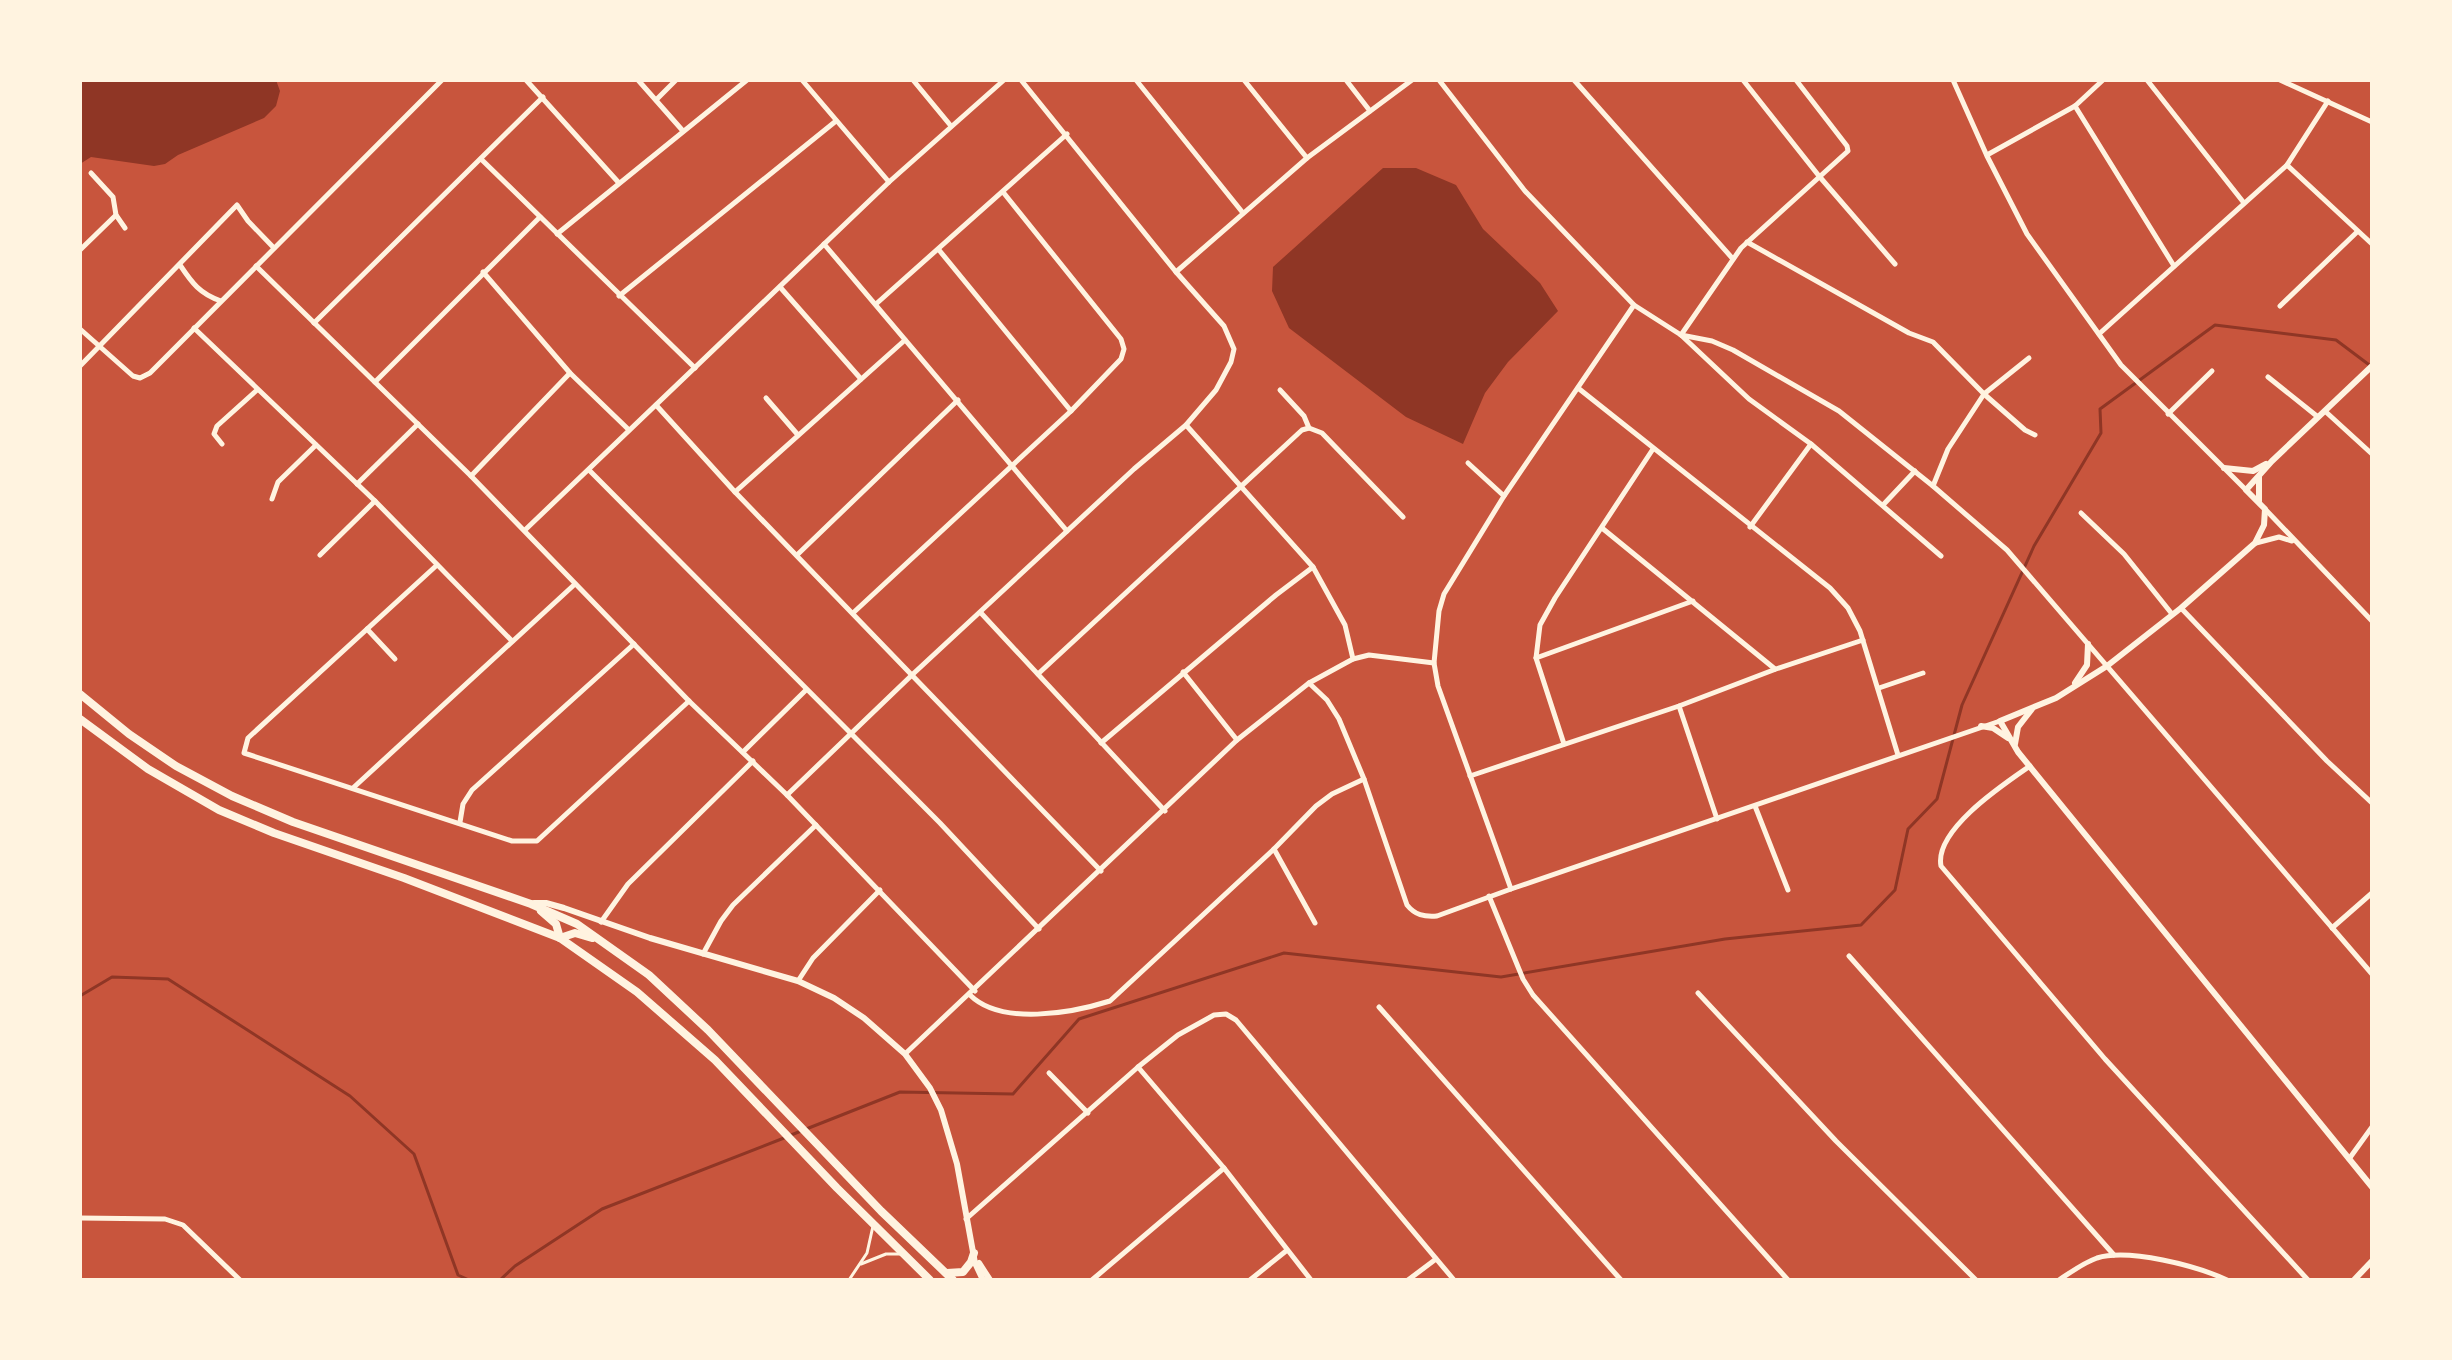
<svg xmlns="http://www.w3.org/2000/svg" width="2452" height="1360" viewBox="0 0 2452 1360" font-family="Quicksand,sans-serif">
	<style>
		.water { fill: #8f3625 }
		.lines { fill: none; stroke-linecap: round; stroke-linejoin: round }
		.stream { stroke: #8f3625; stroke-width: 3 }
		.service { stroke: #fff3e0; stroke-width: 3 }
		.minor { stroke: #fff3e0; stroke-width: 5 }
		.tertiary { stroke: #fff3e0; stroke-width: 6 }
		.primary { stroke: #fff3e0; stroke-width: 8 }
	</style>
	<rect width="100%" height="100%" fill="#c8553d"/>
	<g class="water">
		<polygon points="80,80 276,80 280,91 276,106 264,118 178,155 165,164 154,166 91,157 80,164"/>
		<polygon points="1383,168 1416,168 1456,185 1483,229 1540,283 1558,311 1508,362 1485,393 1463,444 1406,417 1289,328 1272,291 1273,267"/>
	</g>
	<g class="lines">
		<g class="stream">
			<polyline points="80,996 112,977 168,979 350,1096 414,1154 458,1275 469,1280"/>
			<polyline points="791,1135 900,1092 1013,1094 1079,1019 1284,953 1501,977 1725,939 1861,925 1895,890 1908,829 1937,799 1962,705 2034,546 2101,433 2100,409 2215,325 2336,340 2372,367"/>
			<polyline points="500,1280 515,1266 602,1209 784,1138"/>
		</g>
		<g class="service">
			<polyline points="861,1264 886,1254 900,1254"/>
			<polyline points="849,1280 867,1253 873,1226"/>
		</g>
		<g class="minor">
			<polyline points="526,80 619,183"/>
			<polyline points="638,80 683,131"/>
			<polyline points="802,80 889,182"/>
			<polyline points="913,80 951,126"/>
			<polyline points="1136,80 1243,213"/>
			<polyline points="1244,80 1307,158"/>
			<polyline points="1346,80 1370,111"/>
			<polyline points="1439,80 1525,191 1634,305 1681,335 1749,399 1811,444 1941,556"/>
			<polyline points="1574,80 1733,259"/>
			<polyline points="1743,80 1819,176 1895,264"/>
			<polyline points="1953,80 1987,156 2027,234 2121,365 2246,490"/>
			<polyline points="2147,80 2244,203"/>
			<polyline points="2280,80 2372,122"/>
			<polyline points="657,99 676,80"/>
			<polyline points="2075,106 2174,266"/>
			<polyline points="1987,155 2075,106 2103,80"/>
			<polyline points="481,159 695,368"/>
			<polyline points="2287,165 2372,244"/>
			<polyline points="91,173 113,197 116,215 125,228"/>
			<polyline points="557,234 747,80"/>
			<polyline points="1747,242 1909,333 1933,342 1984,394 2025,430 2035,435"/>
			<polyline points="824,244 1067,531"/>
			<polyline points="80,250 116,215"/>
			<polyline points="939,250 1071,411"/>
			<path d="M180 265C192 283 200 294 221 301"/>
			<polyline points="256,266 471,476 689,701 787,795 975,991"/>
			<polyline points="483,272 570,373 629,430"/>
			<polyline points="1176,272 1307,158 1412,80"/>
			<polyline points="780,287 861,379"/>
			<polyline points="619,296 836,121"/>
			<polyline points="876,304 1067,134"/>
			<polyline points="1634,305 1504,496 1444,594 1439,611 1434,663 1438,686 1511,889 2000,721"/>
			<polyline points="2280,306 2357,232"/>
			<polyline points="314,323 543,97"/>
			<polyline points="194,328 375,501 512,641"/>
			<polyline points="80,329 133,376 140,378 150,373 442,80"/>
			<polyline points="2099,334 2287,165 2328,101"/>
			<polyline points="1681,335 1712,341 1733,350 1839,411 1933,486 2007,550 2372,974"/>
			<polyline points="1681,335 1741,248 1848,151 1847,146 1796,80"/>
			<polyline points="80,366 237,205 248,221 274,248"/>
			<polyline points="2268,377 2318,417"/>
			<polyline points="375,382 540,217"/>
			<polyline points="1578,388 1830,588 1848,608 1860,631 1898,755"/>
			<polyline points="1280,390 1304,416 1309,428"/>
			<polyline points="766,398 798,435"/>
			<polyline points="656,405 735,492 1101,871"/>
			<polyline points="2326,412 2372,454"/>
			<polyline points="2168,414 2212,371"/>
			<polyline points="1186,425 1313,567 1345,625 1353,659"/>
			<polyline points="222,444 214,434 217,426 257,390"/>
			<polyline points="1468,463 1504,496"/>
			<polyline points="589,470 940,823 1039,929"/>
			<polyline points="471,476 570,373"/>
			<polyline points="357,484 418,424"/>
			<polyline points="1933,486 1948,449 1984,394 2029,358"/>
			<polyline points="735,492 905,340"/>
			<polyline points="272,499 278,482 316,445"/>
			<polyline points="1883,505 1915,471"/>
			<polyline points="2265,509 2372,621"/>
			<polyline points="2081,513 2124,554 2172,614"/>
			<polyline points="1750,527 1811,444"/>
			<polyline points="1602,528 1775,669"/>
			<polyline points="525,530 889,182 1004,80"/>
			<polyline points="2256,543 2279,537 2292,541"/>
			<polyline points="320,555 375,501"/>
			<polyline points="797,555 958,400"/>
			<polyline points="437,565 248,738 244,753 512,841 537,841 689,701"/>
			<polyline points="2181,608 2327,761 2372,803"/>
			<polyline points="853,613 1071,411 1121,359 1124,349 1121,339 1003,192"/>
			<polyline points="981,613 1165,811"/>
			<polyline points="367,629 395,659"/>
			<polyline points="1536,658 1693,601"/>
			<polyline points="1183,672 1237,740"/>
			<polyline points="1038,674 1302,430 1309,428 1322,433 1403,517"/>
			<path d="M1309 683 1327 700 1339 719 1364 779 1407 905C1415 915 1424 917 1437 916L1511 889"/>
			<polyline points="1879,688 1923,673"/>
			<polyline points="1679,706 1717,819"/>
			<polyline points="1101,743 1276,595 1313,567"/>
			<polyline points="1564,744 1536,658 1540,625 1555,598 1653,449"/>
			<polyline points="743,752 806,690"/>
			<path d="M2030 766C2004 784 1934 830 1941 866L2105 1059 2308 1280"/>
			<polyline points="1470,776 1679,706 1776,669 1863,640"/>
			<polyline points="353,788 575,584"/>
			<polyline points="787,795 913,674 1134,469 1186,425 1216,390 1231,362 1234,349 1224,326 1176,272 1021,80"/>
			<polyline points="1755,806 1788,890"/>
			<polyline points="460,822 463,804 472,790 634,644"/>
			<polyline points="1274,849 1315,923"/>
			<polyline points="1489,896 1523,979 1533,995 1788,1280"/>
			<polyline points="601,922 628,884 753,761"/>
			<polyline points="2332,928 2372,893"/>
			<polyline points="703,954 721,921 733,905 816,825"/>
			<polyline points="1849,956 2114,1255"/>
			<polyline points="798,981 813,958 880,890"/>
			<polyline points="1698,993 1836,1141 1976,1280"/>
			<path d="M970 995C1001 1026 1072 1013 1110 1001L1274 849 1316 806 1332 794 1364 779"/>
			<polyline points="1379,1007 1621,1280"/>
			<polyline points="905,1054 1237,740 1309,683 1353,659 1369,655 1434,663"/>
			<polyline points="1138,1067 1224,1168 1311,1280"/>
			<polyline points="1049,1073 1088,1113"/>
			<polyline points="2349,1159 2372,1127"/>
			<polyline points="80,1218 165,1219 183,1225 240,1280"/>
			<polyline points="966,1219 1138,1067 1178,1035 1214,1015 1226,1014 1236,1020 1454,1280"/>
			<polyline points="1092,1280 1224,1168"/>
			<polyline points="1250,1280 1286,1251"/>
			<polyline points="1408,1280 1436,1259"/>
			<path d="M2059 1280C2071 1272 2083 1263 2097 1258 2129 1248 2197 1266 2227 1280"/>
		</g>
		<g class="tertiary">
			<polyline points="2372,366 2272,461 2246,490 2265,509 2264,525 2255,543 2181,608 2107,666 2056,698 2000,721 2018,752 2372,1187"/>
			<polyline points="2224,468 2253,471 2266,464"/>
			<polyline points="2259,477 2259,501"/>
			<polyline points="2075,683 2087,665 2088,644"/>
			<polyline points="1981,726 1993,728 2008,738"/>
			<polyline points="2015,744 2018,727 2032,709"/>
			<polyline points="534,903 546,903 564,908 650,938 798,981 834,998 864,1018 905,1054 930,1088 941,1110 957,1164 975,1263 983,1280"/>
			<polyline points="979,1263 990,1280"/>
			<polyline points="2354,1280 2372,1261"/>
		</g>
		<g class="primary">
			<polyline points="80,694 129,734 176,766 232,796 293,822 531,904 577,924 649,975 708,1030 881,1211 953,1280"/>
			<polyline points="80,719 148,769 219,810 274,833 404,878 560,938 637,992 715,1060 837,1188 930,1280"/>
			<polyline points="541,911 556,924 560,938"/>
			<polyline points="560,938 575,933 592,938"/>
			<polyline points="947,1273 963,1272 971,1262 974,1253"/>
		</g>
	</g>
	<rect width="2452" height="1360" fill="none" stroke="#fff3e0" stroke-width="164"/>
</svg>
